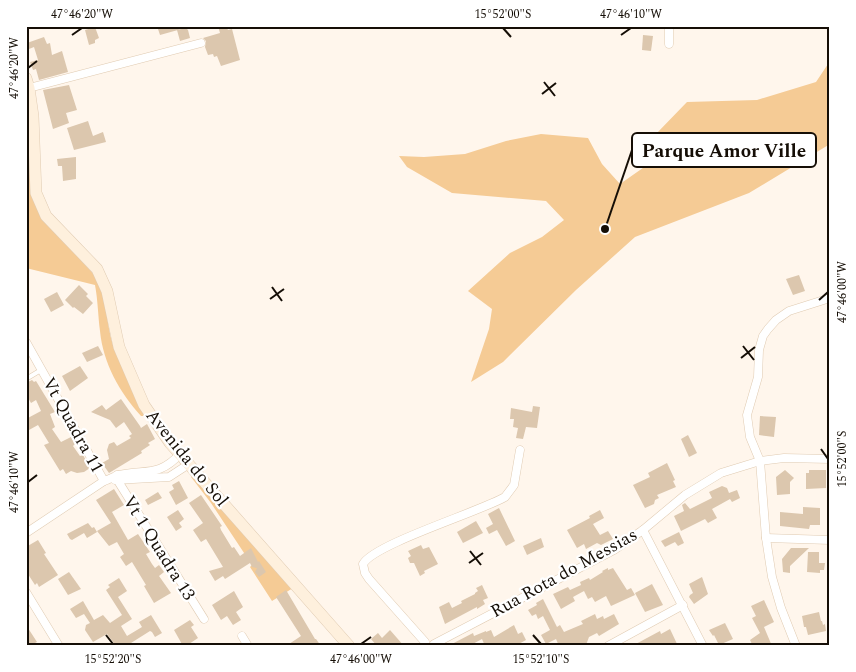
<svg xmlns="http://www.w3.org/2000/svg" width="856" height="672" viewBox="0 0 856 672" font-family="Spectral,serif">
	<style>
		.green { fill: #f5cb95 }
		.building { fill: #dcc7ae }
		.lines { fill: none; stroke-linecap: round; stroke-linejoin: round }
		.lane-casing { stroke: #e0cbb2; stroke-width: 5 }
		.street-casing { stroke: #e0cbb2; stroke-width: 9 }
		.secondary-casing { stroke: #e0cbb2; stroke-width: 12 }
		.lane { stroke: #fff; stroke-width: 4 }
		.street { stroke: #fff; stroke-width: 8 }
		.secondary { stroke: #fef0dd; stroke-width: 11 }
		.ticks { fill: none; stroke: #150e06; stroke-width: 2 }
		.labels { text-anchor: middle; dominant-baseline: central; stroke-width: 4.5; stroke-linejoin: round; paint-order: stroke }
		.street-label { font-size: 18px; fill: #150e06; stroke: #fff }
		.leader { fill: none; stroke: #150e06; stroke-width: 2 }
		.callout-dot { fill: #150e06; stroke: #fff; stroke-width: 2 }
		.callout { fill: #fff; stroke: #150e06; stroke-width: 2 }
		.callout-label { font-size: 19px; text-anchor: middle; font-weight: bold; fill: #150e06 }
		.neatline { fill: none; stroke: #150e06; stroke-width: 2 }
		.ticks-label { font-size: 12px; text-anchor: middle; fill: #150e06 }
	</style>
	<rect width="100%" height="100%" fill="#fff6ec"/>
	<g class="green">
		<polygon points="830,61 830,144 749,193 635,237 576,290 503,362 471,382 489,329 492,309 468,291 510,253 542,237 564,220 546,201 452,193 407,167 399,156 424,157 465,154 506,141 541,134 588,138 602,164 620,184 650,163 655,135 687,102 757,100 816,82"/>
		<path d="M26 111 36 198 55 231 97 278C107 298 106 323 113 345 122 369 135 392 145 416H141C120 393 103 363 100 331 98 316 98 301 95 285L26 268Z"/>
		<polygon points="193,475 293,588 272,601 250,567 252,565 211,503 191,477"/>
	</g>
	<g class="building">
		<polygon points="157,26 185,26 185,28 160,35"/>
		<polygon points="218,26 226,26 228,30 232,29 240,60 221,66 217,56 214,57 213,54 208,55 205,47 206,41 203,38 220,33"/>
		<polygon points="95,27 99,38 95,40 95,43 89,45 85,30"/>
		<polygon points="186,28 188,30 190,38 180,41 177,30"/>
		<polygon points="643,35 653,36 651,51 642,50"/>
		<polygon points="44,37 47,44 50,43 52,55 62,51 68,72 39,80 36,69 33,70 30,62 38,60 34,47 29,49 27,43"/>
		<polygon points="69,85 77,110 66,113 69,123 53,129 43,90"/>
		<polygon points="88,121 93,136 103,132 106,142 74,150 67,128"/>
		<polygon points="76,157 76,179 63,181 62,166 58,166 57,159"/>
		<polygon points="799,275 805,291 793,295 786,279"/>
		<polygon points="79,285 88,294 86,296 93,303 83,314 74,307 73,308 65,300"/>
		<polygon points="57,292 64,305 51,312 44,299"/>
		<polygon points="98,346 103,355 87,362 82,353"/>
		<polygon points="80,366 88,378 70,391 62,376"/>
		<polygon points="32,380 34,382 36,381 55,412 50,414 55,427 52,429 61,442 71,437 75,444 73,446 80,456 83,455 90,468 84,472 77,473 71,471 66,474 63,469 60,471 44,445 49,443 38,425 29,430 26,426 26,419 41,411 36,400 31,403 26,394 26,383"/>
		<polygon points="121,399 140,426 141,428 147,424 155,439 148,443 150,445 141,451 142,453 109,473 102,463 109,459 107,450 109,444 114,442 117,446 131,438 129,436 132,434 124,422 116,428 110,420 91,412 102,405 106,410"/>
		<polygon points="533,406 540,407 537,428 526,427 523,439 516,438 518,428 513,427 514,419 510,419 511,408 532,412"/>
		<polygon points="760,416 776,417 774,437 759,435"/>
		<polygon points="688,435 697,453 689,457 681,439"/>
		<polygon points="667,463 675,480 673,481 676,487 657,495 659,498 655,500 654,504 645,508 633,485 650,477 648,473"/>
		<polygon points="785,470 794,478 790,482 790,494 777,495 776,477"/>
		<polygon points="809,470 826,470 826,488 806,489 806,473 809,473"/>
		<polygon points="179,481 188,498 176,505 169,492 174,489 172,485"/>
		<polygon points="722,486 727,488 729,493 737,490 740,498 732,502 730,499 712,509 717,518 708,523 705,519 681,531 674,516 684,511 682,505 685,503 690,509 712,498 709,492"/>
		<polygon points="114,489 124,505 112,512 128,540 138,534 150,552 146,554 152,564 155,568 159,565 164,572 159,576 171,593 154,603 144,586 146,585 132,562 126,566 120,557 124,554 117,542 109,546 97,531 111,523 96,500"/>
		<polygon points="158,492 162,498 148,505 145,500"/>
		<polygon points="201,495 222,526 220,527 221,530 232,548 234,547 240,556 251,548 258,562 259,561 266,572 259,577 255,572 257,568 252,567 250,563 225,579 223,576 215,581 209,571 223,567 206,539 201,542 193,530 203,523 189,503"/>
		<polygon points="803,507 820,508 820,525 810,525 809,529 780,526 780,512 803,514"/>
		<polygon points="499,508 515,541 506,546 497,530 489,534 486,528 493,524 488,514"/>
		<polygon points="178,510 184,519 179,523 182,527 176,531 167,517"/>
		<polygon points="600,510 604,518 593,524 600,535 608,531 613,539 601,545 597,543 586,549 584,544 577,548 567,530 590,518 589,516"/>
		<polygon points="476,521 483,533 463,543 457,532"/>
		<polygon points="88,523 92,528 94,527 97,532 87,538 84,533 72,540 70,539 67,534"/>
		<polygon points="679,532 684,543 678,546 675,542 665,547 661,541"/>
		<polygon points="541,538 544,547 527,555 523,546"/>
		<polygon points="38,540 46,553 44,554 58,575 39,587 37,583 35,585 26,571 26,547"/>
		<polygon points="421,545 423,549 429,547 438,564 424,571 425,573 420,576 414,563 410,563 408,558 411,556 408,551"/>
		<polygon points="791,548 809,548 790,566 790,573 783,572 782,559"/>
		<polygon points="808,552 819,552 819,563 825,563 824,570 820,570 820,573 807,572"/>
		<polygon points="608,568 608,570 613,568 627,590 631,588 635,595 611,606 606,596 595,602 592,597 588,599 584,591 573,597 575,601 561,609 553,594 568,587 570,590 581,585 580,582 589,578 590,580 603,572 602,571"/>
		<polygon points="69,572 81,589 68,595 58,579"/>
		<polygon points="702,577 708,594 694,604 689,597 690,595 693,593 689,584"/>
		<polygon points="119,578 127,591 118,597 132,619 121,626 127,636 142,627 139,622 151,615 162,633 155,637 152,632 150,631 131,643 133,646 116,646 107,634 93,642 85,630 86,625 90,623 84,614 76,618 70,609 83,601 94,620 103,615 110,623 122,615 106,590 110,587 108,585"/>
		<polygon points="652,584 663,605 645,612 635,593"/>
		<polygon points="482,585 488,598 483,600 485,604 477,609 477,607 445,624 439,607 449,602 452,608 462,603 461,601 475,594 475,593 478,591 476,588"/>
		<polygon points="286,590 315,639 316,639 321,646 286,646 301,636 276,597"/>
		<polygon points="234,591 243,607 236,612 241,620 233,625 227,616 221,620 212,605"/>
		<polygon points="543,599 557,627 560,625 564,632 583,624 581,621 595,614 597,619 603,616 604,619 614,614 619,624 599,636 597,633 589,637 586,645 584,646 559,646 556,639 546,644 541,635 550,630 543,616 538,619 536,614 532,616 528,610 537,605 536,603"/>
		<polygon points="764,600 774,622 764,627 772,646 753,646 750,640 760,633 752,618 756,616 751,606"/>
		<polygon points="819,612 821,621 822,621 823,625 825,624 826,631 808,635 806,627 804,627 802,616"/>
		<polygon points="190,620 194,625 191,627 198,638 186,646 183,646 174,630"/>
		<polygon points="725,623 733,639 719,645 714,635 713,636 709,630"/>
		<polygon points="26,625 37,642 35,643 37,646 26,646"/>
		<polygon points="514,625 518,634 522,632 526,640 515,646 485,646 482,639 469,646 448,646 473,633 474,636 486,631 486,632 491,630 494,637"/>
		<polygon points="670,629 678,646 632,646 660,631 661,634"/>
		<polygon points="390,630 404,646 377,646 371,639 378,633 382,638"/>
	</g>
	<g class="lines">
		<g class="lane-casing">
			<polyline id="lane" points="26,379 41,370"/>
		</g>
		<g class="street-casing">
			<g id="street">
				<polyline points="669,44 669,26"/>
				<polyline points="29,88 201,43"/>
				<polyline points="26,342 104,481"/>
				<polyline points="117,475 118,481 204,619"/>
				<polyline points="115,480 169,477 189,464"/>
				<polyline points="643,530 703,646"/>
				<path d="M26 533 104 481C109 480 114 476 119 475 146 469 159 477 180 454"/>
				<polyline points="766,538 830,540"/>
				<polyline points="26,592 59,646"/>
				<polyline points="242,636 248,646"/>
				<path d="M425 642 369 579 365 573 363 564C374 544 479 512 505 497L514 485 520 450"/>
				<polyline points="434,644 614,550 643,530 685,495 721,473 760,461 784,458 830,459"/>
				<polyline points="608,646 683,605"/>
				<polyline points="796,646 781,608 772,577 766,538 760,461 750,437 747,415 758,377 759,350 763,336 768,329 776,320 789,311 830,298"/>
			</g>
		</g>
		<g class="secondary-casing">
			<polyline id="secondary" points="26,78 29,88 33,116 36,193 46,216 97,269 107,291 119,347 144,405 170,443 349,646"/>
		</g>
		<use href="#lane" class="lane"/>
		<use href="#street" class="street"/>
		<use href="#secondary" class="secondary"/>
	</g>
	<path class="ticks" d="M503 28 511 37M72 35 82 28M621 35 631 28M28 68 37 61M544 82 555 96M542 94 556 83M272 287 282 301M270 299 284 289M819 300 828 292M743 346 754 360M741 358 755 347M821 449 828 459M28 482 37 475M470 551 481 565M469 563 483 553M106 635 113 644M533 635 541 644M361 644 371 637"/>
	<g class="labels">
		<g class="street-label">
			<text transform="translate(73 425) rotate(61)">Vt Quadra 11</text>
			<text transform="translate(187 458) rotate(51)">Avenida do Sol</text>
			<text transform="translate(159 548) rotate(58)">Vt 1 Quadra 13</text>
			<text transform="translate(564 573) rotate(-29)">Rua Rota do Messias</text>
		</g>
	</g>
	<path class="leader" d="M605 229L632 150"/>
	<circle class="callout-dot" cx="605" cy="229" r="5"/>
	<rect class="callout" x="632" y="133" width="184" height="34" rx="5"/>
	<g class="callout-label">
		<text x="724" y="157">Parque Amor Ville</text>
	</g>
	<rect width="856" height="672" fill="none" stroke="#ffffff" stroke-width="55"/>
	<rect x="28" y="28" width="800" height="616" class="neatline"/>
	<g class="ticks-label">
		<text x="82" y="18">47°46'20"W</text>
		<text x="503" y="18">15°52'00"S</text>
		<text x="631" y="18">47°46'10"W</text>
		<text transform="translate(14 68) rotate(-90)" y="4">47°46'20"W</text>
		<text transform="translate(842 292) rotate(-90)" y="4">47°46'00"W</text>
		<text transform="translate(842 459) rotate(-90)" y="4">15°52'00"S</text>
		<text transform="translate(14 482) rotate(-90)" y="4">47°46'10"W</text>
		<text x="113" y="663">15°52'20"S</text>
		<text x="361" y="663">47°46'00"W</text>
		<text x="541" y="663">15°52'10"S</text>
	</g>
</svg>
